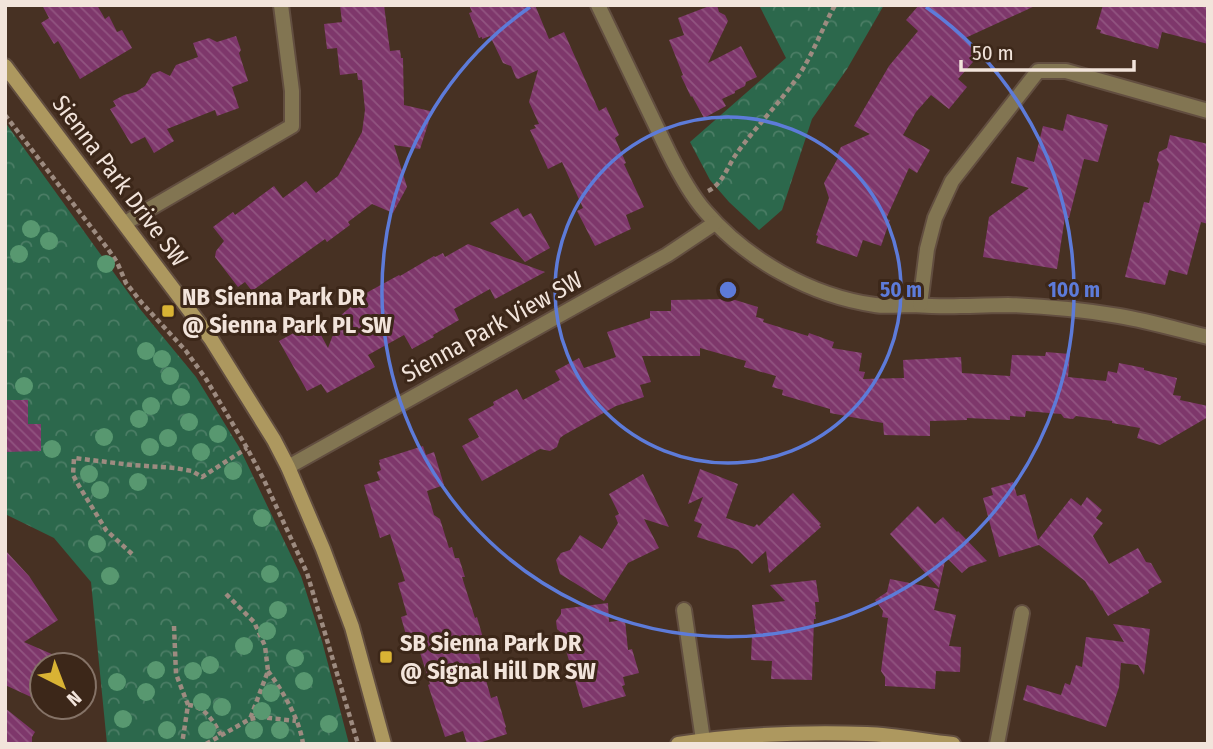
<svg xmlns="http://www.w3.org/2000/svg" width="1213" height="749" viewBox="0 0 1213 749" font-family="'Fira Sans Condensed',sans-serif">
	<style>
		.forest { fill: url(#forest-crowns) }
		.building { fill: url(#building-back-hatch) }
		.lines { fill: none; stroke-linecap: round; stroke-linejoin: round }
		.street-casing { stroke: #624e40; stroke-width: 18 }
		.secondary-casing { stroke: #624e40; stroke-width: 18 }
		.path { stroke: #9d8b80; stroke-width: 4.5; stroke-dasharray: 5 3.5; stroke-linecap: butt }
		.street { stroke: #827552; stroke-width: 14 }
		.secondary { stroke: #ad985f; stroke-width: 14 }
		.tree { fill: #589870 }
		.ring { fill: none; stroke: #5d7bd9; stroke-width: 3.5 }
		.poi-dot { fill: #d9b334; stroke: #3c2719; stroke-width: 2.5 }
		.labels { text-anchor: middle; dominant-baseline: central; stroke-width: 6; stroke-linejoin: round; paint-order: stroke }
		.street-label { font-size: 24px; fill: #f2e4db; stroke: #3c2719 }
		.poi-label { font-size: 24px; font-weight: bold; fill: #f2e4db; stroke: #3c2719; text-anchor: start }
		.centre { fill: #5d7bd9; stroke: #3c2719; stroke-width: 3.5 }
		.ring-label { font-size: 21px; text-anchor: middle; font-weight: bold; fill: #5d7bd9; stroke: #3c2719; stroke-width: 6; stroke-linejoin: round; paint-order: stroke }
	</style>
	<defs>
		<pattern id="forest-crowns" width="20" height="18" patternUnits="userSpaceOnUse" patternTransform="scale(1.75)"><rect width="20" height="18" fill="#2c684c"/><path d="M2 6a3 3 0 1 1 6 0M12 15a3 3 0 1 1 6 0" fill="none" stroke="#4b7d65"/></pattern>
		<pattern id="building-back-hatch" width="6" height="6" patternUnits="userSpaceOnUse" patternTransform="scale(1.75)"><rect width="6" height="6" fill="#7e376b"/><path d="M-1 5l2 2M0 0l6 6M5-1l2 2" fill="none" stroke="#915480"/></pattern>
	</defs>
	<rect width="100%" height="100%" fill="#473123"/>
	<g class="forest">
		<polygon points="759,5 884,5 847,69 812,119 782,210 759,230 729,202 710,180 690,142 786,58"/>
		<polygon points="5,122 140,309 196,377 239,447 301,576 322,641 349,744 107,744 91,582 54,538 5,514"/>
	</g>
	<g class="building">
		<polygon points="42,5 97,5 105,19 109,16 117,32 122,30 132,48 80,79 58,41 54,44 41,23 49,18"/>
		<polygon points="340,5 384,5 390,51 400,50 401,58 403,58 404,105 430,111 430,118 420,149 394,145 407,187 393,213 372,204 348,222 350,225 327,242 325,239 252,291 245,282 238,287 215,257 216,251 224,241 213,227 233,212 235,215 274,186 283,198 306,181 316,193 338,176 362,132 365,110 362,80 358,80 357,73 340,75 337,48 327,49 324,24 342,22"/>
		<polygon points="469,5 535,5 549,39 564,32 599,111 606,107 619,135 615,138 626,163 624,164 644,207 626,215 631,229 595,246 577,211 583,208 562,162 548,169 530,130 536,128 534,125 539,124 529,102 538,70 518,79 516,78 511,66 503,63 490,36 482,39 482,37 479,38 469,13 472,12"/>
		<polygon points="712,5 717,5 719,12 725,15 728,21 708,63 741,46 757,77 746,82 745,86 735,91 735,93 722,99 726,106 704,118 692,96 691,97 681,76 683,75 669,40 684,35 678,18"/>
		<polygon points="919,5 1037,5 963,39 980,54 958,79 967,87 949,109 931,95 916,112 903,135 930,150 917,173 909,168 886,219 890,220 881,246 863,240 857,257 816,243 818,236 816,235 829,198 824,183 838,158 837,155 841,147 870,134 854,126 889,66 918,31 906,20"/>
		<polygon points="1103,5 1208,5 1208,44 1162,32 1158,49 1100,33 1101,30 1096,29"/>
		<polygon points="236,36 241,50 239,53 248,81 232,87 239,108 217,116 215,110 167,129 174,141 154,153 145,137 131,144 110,109 116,106 113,101 124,95 136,92 145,86 152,74 160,71 170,76 176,65 198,57 193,43 209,38 217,42"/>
		<polygon points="1067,114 1108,125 1098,162 1084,159 1069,218 1065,217 1057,269 983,257 989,217 1029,188 1011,183 1017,157 1034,162 1043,126 1063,131"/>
		<polygon points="1170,135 1208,144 1208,224 1201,222 1187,275 1169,270 1165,285 1125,277 1144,202 1149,203 1159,164 1157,160 1159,152 1167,148"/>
		<polygon points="518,208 523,217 531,213 550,248 525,262 490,223"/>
		<polygon points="468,244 545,272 495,299 490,289 454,309 459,320 433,335 434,337 412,349 404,335 368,355 375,367 327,393 321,384 307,391 279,341 314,322 328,348 340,316 368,292 399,275 400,276 434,256 435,257 443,253 445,257"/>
		<polygon points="732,299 758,307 756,317 764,319 763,322 808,336 809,333 834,342 832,348 862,353 859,371 865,372 863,379 904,378 903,360 961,357 962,373 1010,376 1012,355 1045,356 1046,352 1070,354 1068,377 1106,381 1108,371 1117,373 1119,363 1144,368 1144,370 1177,378 1173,395 1181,396 1180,400 1208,406 1208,417 1160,445 1137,438 1140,428 1112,423 1112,421 1076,416 1073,419 1064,418 1061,414 1026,411 1025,417 1010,416 1010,420 967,418 967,420 930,421 930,436 884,435 883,423 830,413 830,409 782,395 783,390 772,387 776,376 744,367 746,361 700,348 700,356 642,356 651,382 640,385 644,397 616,406 564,435 560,438 557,447 550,451 540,449 482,481 462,446 479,437 468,419 494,405 493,402 517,389 523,400 560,380 555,371 579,358 584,368 616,357 607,332 650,318 650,311 671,311 671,300"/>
		<polygon points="5,400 28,400 28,424 41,424 41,451 5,452"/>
		<polygon points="423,446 426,455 434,452 444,485 427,491 434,515 440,519 449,548 452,547 455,558 459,558 465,577 462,577 475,618 477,617 483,638 475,641 491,698 497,696 506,727 505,728 507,734 476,744 467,744 463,731 445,737 428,685 430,684 416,640 408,642 401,617 407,615 398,583 405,581 390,534 380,538 364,485 380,480 377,472 381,470 379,463 380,462 379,460"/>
		<polygon points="700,469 738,484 726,518 754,527 757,524 759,526 793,493 821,524 819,525 821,527 769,573 766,551 752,564 738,550 697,537 702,524 694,521 703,497 688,504"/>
		<polygon points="643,474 669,527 644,519 659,548 628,563 604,601 560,574 556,560 561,553 570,550 580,535 602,549 618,523 615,516 619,514 609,494"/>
		<polygon points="1013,482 1017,496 1025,494 1038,540 1071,498 1081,506 1087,497 1102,510 1096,518 1103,523 1093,536 1109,564 1138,548 1146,562 1151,563 1162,582 1148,590 1149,593 1108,616 1092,590 1091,591 1085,581 1039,545 999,557 983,498 993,495 991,488"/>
		<polygon points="918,506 935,524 943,517 957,532 958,531 987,561 969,567 962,573 946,557 939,588 890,534"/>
		<polygon points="5,550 29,576 58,620 24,642 77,665 42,665 42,702 5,685"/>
		<polygon points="890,579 939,589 934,610 956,615 949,646 961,647 960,672 936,671 935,689 885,686 885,677 881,671 888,618 882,617 883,611 875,600 887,592"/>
		<polygon points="816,580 819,602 815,602 816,614 815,615 816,619 814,619 812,680 771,679 772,661 751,660 752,635 756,635 752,605 785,601 770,585"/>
		<polygon points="608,603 609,622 625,620 628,650 632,649 639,673 623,677 625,685 622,686 626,696 583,708 565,647 564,635 557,629 556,621 561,614 561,609"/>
		<polygon points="1113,624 1150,629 1144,675 1138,665 1121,663 1119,687 1106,727 1023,700 1027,685 1061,695 1065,683 1070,685 1076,665 1082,667 1086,637 1124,642"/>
		<polygon points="5,708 35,732 32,737 32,744 5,744"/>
	</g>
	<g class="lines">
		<g class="street-casing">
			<g id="street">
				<path d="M598 5 669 153C679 173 690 194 705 211 747 260 811 296 875 305 887 307 900 305 912 305 928 306 944 307 960 306 976 306 992 305 1008 305 1045 306 1083 310 1119 316 1149 321 1179 330 1208 337"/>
				<polyline points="125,223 292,126 292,91 281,5"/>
				<polyline points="920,305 927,249 935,218 952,181 1038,71 1066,71 1208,111"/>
				<polyline points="288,467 667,255 715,223"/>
				<polyline points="684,610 703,740"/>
				<polyline points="997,744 1022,613"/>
			</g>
		</g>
		<g class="secondary-casing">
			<g id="secondary">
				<polyline points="5,66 211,339 274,440 288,467 323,549 352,627 384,744"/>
				<path d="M678 744C740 734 804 732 867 734 895 735 924 741 953 744"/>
			</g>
		</g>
		<g class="path">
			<polyline points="5,115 108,249 117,262 126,283 142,303 186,351 206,379 247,448 264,480 307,573 358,744"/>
			<path d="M708 191C723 184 728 165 737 153 757 125 782 101 801 72 814 51 823 27 835 5"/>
			<polyline points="132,554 106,530 79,486 73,475 74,458 132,465 175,468 192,471 202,477 247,448"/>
			<polyline points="226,594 254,622 265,646 268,671 250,719"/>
			<polyline points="174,626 176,674 188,705 182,744"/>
			<path d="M268 671C282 690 300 720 303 744"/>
			<path d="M188 705C205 706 213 721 221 735"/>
			<polyline points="206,744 250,719 260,717 296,721"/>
		</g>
		<use href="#street" class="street"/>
		<use href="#secondary" class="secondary"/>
	</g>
	<g class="tree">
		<circle cx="31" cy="229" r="9"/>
		<circle cx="49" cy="241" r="9"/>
		<circle cx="19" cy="254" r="9"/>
		<circle cx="106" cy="264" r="9"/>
		<circle cx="146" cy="351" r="9"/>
		<circle cx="162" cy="359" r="9"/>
		<circle cx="170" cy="376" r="9"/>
		<circle cx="24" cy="386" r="9"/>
		<circle cx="181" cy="397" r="9"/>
		<circle cx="151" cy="406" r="9"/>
		<circle cx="139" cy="419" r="9"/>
		<circle cx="189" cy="422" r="9"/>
		<circle cx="218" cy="434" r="9"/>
		<circle cx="104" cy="437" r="9"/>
		<circle cx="168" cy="438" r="9"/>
		<circle cx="150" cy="447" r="9"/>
		<circle cx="52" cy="449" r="9"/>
		<circle cx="201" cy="452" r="9"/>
		<circle cx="233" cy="471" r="9"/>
		<circle cx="89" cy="474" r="9"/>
		<circle cx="138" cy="482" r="9"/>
		<circle cx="100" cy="490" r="9"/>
		<circle cx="262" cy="518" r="9"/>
		<circle cx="97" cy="544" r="9"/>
		<circle cx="270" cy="574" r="9"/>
		<circle cx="110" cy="576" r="9"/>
		<circle cx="278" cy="610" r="9"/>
		<circle cx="267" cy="631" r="9"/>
		<circle cx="244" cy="646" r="9"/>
		<circle cx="295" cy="658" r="9"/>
		<circle cx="210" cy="665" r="9"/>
		<circle cx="156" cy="670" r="9"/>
		<circle cx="193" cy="671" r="9"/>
		<circle cx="304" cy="681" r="9"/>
		<circle cx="117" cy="682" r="9"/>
		<circle cx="146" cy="692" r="9"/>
		<circle cx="271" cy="693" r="9"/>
		<circle cx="202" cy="702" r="9"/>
		<circle cx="222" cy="707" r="9"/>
		<circle cx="262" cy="711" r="9"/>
		<circle cx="123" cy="719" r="9"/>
		<circle cx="329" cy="724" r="9"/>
		<circle cx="167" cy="730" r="9"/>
		<circle cx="207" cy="730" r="9"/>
		<circle cx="254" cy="730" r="9"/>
		<circle cx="280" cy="730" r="9"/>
	</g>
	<g class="ring">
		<circle cx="728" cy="290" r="173"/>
		<path d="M926 7A346 346 0 1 1 530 7"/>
	</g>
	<g class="poi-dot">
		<rect x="161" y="304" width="14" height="14" rx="3.5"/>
		<rect x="379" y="650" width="14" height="14" rx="3.5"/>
	</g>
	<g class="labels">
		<g class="street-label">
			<text transform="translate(120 181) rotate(53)">Sienna Park Drive SW</text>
			<text transform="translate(492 327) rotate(-29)">Sienna Park View SW</text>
		</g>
		<g class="poi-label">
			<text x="182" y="297">NB Sienna Park DR<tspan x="182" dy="28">@ Sienna Park PL SW</tspan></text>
			<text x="400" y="643">SB Sienna Park DR<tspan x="400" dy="28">@ Signal Hill DR SW</tspan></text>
		</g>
	</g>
	<circle cx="728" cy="290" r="10" class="centre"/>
	<g class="ring-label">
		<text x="901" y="297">50 m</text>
		<text x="1074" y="297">100 m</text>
	</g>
	<rect width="1213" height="749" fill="none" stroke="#f2e4db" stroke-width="14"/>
	<g transform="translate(63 686) rotate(138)"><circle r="33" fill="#3c2719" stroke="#857367" stroke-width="2"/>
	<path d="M0-5L12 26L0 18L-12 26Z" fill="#d9b334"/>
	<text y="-10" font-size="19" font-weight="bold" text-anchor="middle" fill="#f2e4db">N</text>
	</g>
	<path d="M961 60v10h173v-10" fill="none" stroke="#f2e4db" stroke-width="3.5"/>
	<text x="972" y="60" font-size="21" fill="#f2e4db" stroke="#3c2719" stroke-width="5" paint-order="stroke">50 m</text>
</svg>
